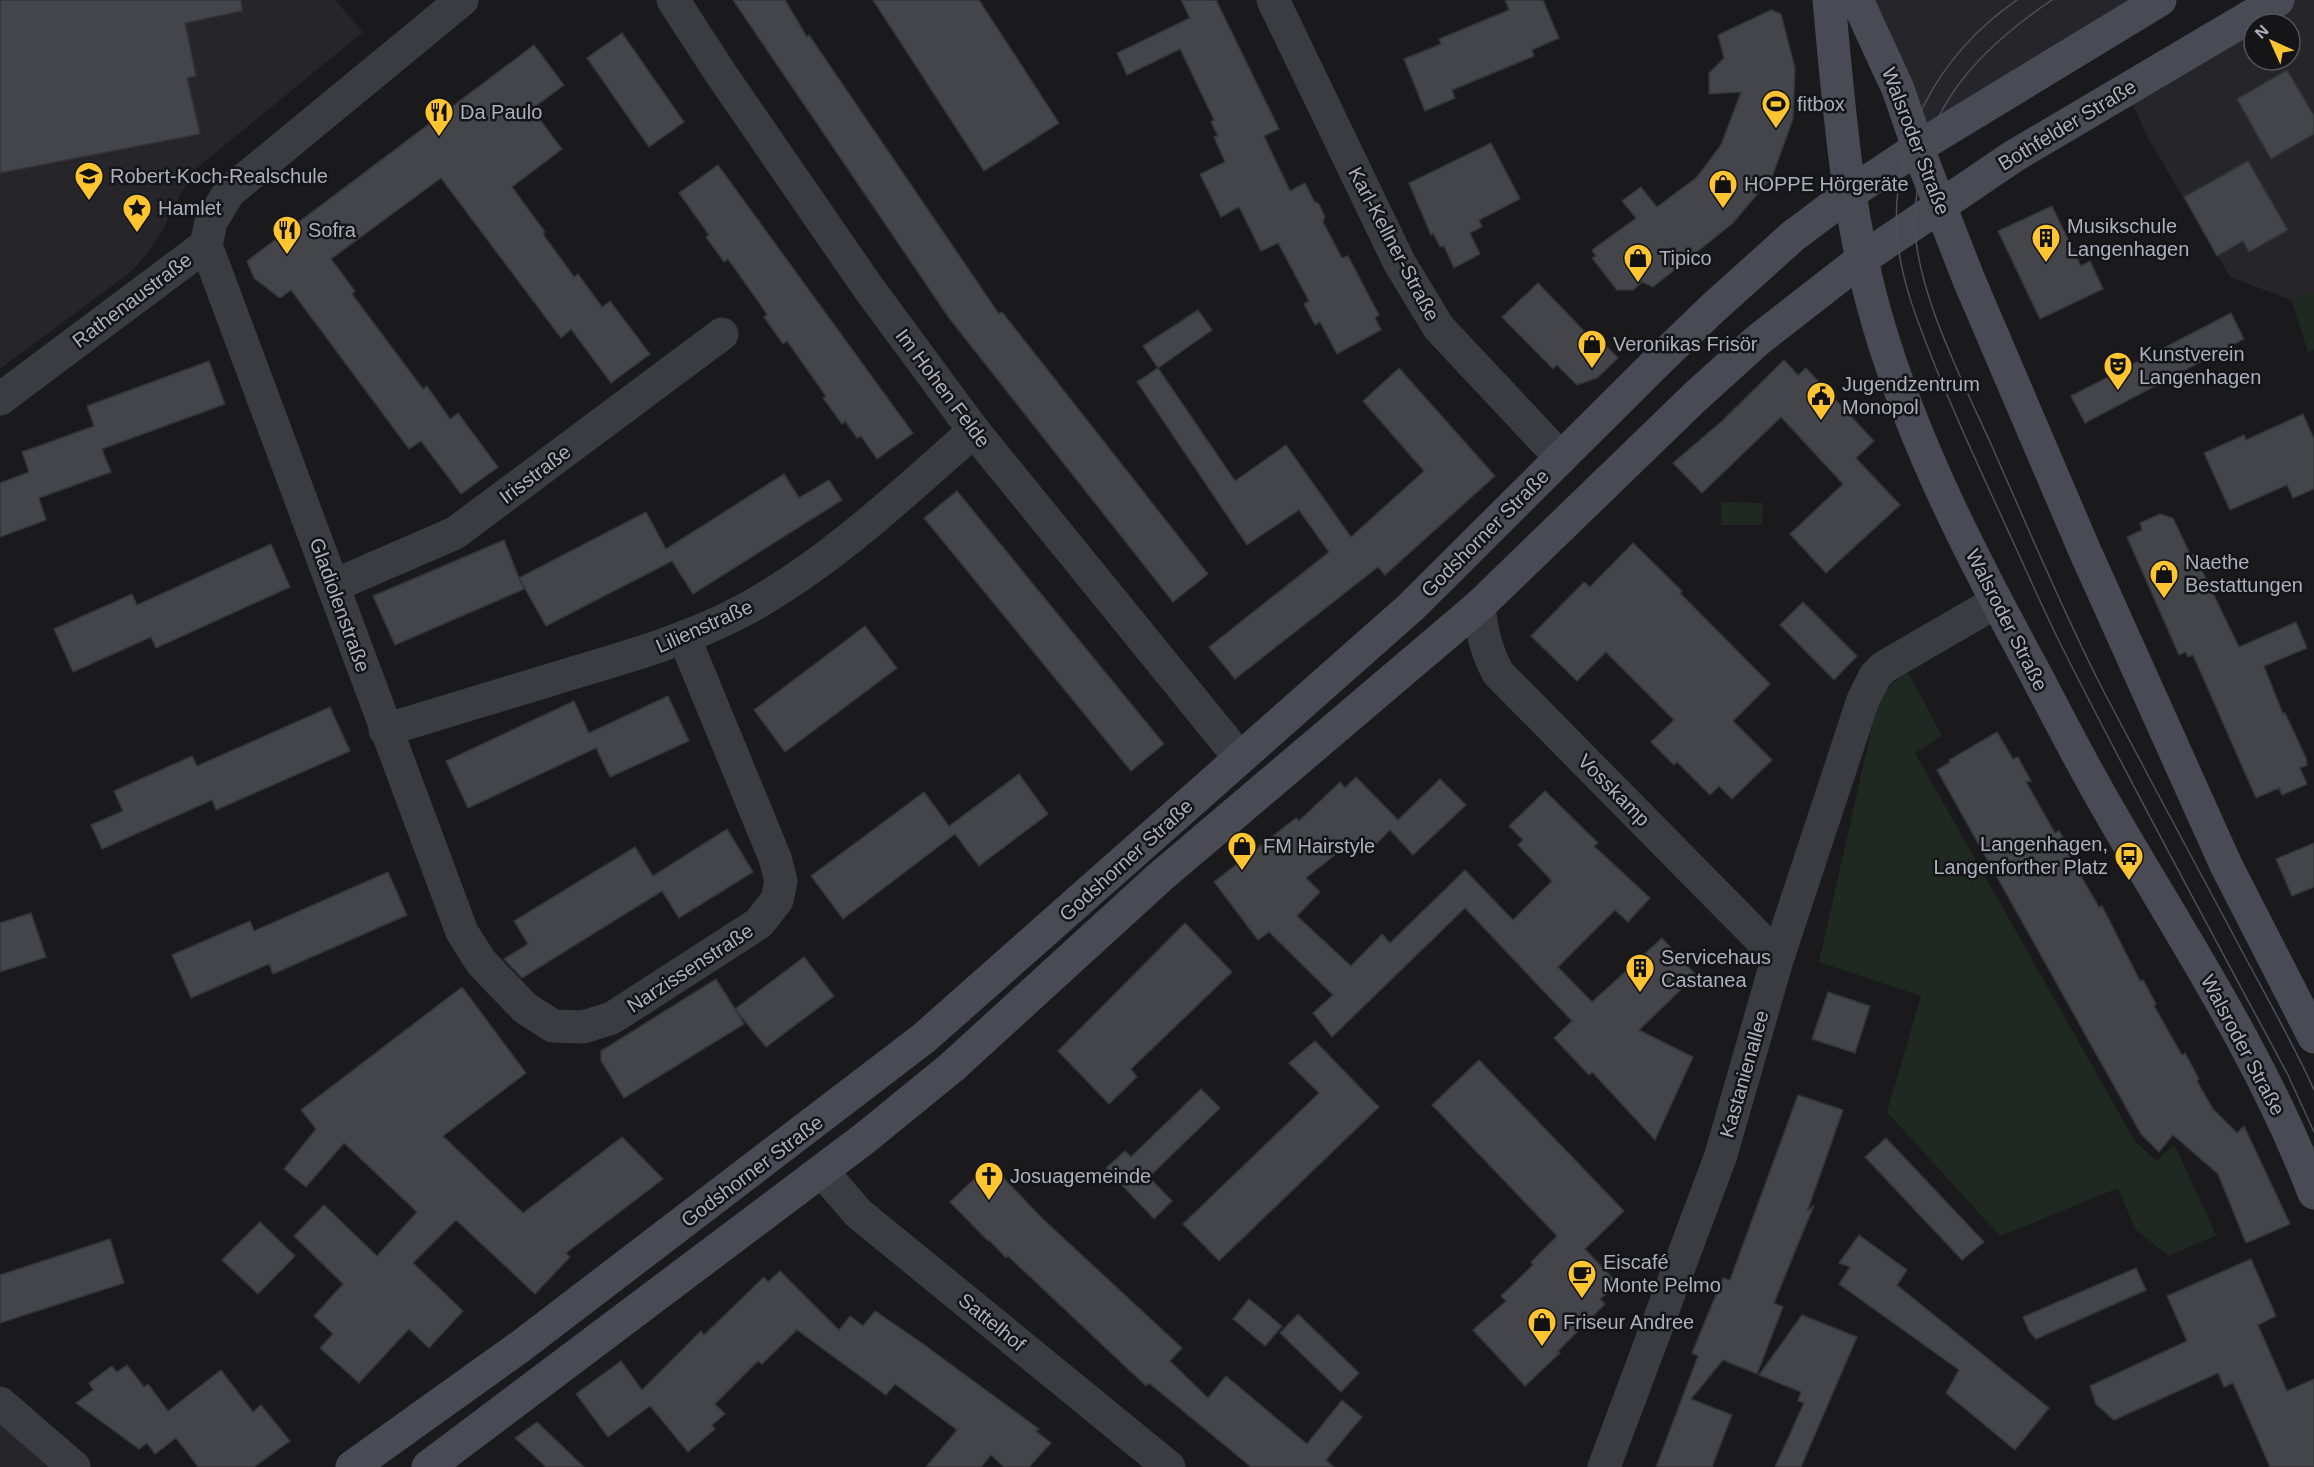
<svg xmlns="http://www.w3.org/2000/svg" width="2314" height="1467" viewBox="0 0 2314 1467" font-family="Helvetica,sans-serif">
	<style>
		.built { fill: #26262a; fill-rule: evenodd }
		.green { fill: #1f2921 }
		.building { fill: #44454a; stroke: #343439; stroke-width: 1.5 }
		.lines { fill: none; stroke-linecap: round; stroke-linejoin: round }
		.street { stroke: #3b3c42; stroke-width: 33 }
		.secondary { stroke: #494a53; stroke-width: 33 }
		.tram { stroke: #4e4f58; stroke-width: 1.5 }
		.labels { text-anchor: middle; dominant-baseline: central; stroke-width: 5; stroke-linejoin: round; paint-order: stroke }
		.poi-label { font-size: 20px; fill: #acb0bd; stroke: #151518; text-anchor: start }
		.street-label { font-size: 20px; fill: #acb0bd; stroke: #151518 }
	</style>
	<rect width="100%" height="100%" fill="#1a1a1d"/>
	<g class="built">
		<polygon points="0,0 335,0 363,32 192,172 163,229 147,254 128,274 0,369"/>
		<polygon points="1857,0 2161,0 1928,141"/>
		<path d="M2280 0H2314V293L2291 300 2230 277 2148 138 2132 103ZM2254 24H2290V60H2254Z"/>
		<polygon points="0,1403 74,1467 0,1467"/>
	</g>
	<g class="green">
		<polygon points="2314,293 2314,349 2308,352 2291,300"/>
		<polygon points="1721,502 1763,503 1762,525 1721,525"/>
		<polygon points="1907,670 1942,736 1915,753 2136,1143 2157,1161 2174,1144 2216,1235 2169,1256 2135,1229 2118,1188 2000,1236 1887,1112 1921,996 1819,962 1879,696"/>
	</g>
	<g class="building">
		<polygon points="0,0 241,0 242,11 185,23 196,76 187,78 200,134 0,173"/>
		<polygon points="733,0 785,0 807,37 809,35 999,314 1002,312 1208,574 1173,602 949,318"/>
		<polygon points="873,0 979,0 1059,123 984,171"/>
		<polygon points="1181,0 1216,0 1279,129 1264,136 1290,191 1305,183 1314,201 1319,204 1325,217 1323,222 1342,258 1348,256 1379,315 1375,318 1381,330 1337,354 1320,322 1315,325 1304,304 1309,301 1278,243 1261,251 1239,207 1221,217 1200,174 1225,162 1214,137 1218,136 1211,122 1214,120 1180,49 1127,75 1117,53 1190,18"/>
		<polygon points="1505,0 1543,0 1559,38 1532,50 1534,56 1452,90 1455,98 1425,111 1404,59 1441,44 1439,39 1509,10"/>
		<polygon points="1771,10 1781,14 1795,68 1793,119 1772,177 1733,223 1653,287 1642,282 1633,290 1617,290 1592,258 1596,256 1592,250 1636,218 1622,201 1641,187 1657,207 1697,177 1721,145 1741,92 1709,94 1709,73 1724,58 1718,35"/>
		<polygon points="622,33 684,122 649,147 587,58"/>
		<polygon points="534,45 564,85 532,109 562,149 512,187 545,232 543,234 574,277 578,274 602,307 610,301 650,354 611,383 571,329 561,338 441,178 331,259 355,291 352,294 423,389 427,386 450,419 458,413 498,467 461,494 421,441 409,449 291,290 280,298 254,278 247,261"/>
		<polygon points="2287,70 2314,116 2314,134 2271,159 2237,99"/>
		<polygon points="1491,143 1520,199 1479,220 1482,227 1470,233 1480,254 1454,268 1444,246 1440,247 1433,233 1431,235 1409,183"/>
		<polygon points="2248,161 2288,230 2249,252 2243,241 2217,256 2184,197"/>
		<polygon points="718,165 913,433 877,459 861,436 857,438 845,421 842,424 823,398 826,396 787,341 783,344 764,317 767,314 728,259 724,262 706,237 709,235 679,193"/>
		<polygon points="2052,206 2081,266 2090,261 2103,289 2040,319 1998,231"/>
		<polygon points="1538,283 1587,334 1591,330 1618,358 1597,378 1577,385 1557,365 1553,369 1502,317"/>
		<polygon points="1198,310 1212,330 1158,368 1143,346"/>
		<polygon points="2231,313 2244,339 2085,423 2071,396"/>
		<polygon points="1784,360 1798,375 1806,368 1874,441 1856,458 1900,505 1826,573 1790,534 1843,484 1781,417 1702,493 1673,463 1722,421"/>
		<polygon points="209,361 225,404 102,449 111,472 39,498 46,520 0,537 0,483 29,472 22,452 94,426 87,406"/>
		<polygon points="1158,368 1235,481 1286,445 1351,537 1424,471 1363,401 1399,368 1495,476 1385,575 1378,567 1235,679 1209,647 1329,552 1299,510 1247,545 1137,382"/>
		<polygon points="2303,414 2314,439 2314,489 2293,498 2287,485 2230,510 2204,453 2244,435 2246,440"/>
		<polygon points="784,474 799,498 829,480 842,500 693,594 672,561 546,626 519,578 524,589 395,645 373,596 504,540 519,578 646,512 666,549"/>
		<polygon points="957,491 1164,744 1131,771 924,518"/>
		<polygon points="2160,514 2173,518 2191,556 2194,554 2239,647 2296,622 2307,648 2264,666 2283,714 2285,713 2306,758 2307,765 2300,768 2307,784 2282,795 2279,788 2256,798 2193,655 2188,657 2186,652 2179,655 2127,537 2142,530 2140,523"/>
		<polygon points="1633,543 1682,591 1680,593 1770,684 1733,721 1772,760 1732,799 1719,786 1710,795 1677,762 1674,765 1651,742 1674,720 1606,652 1577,681 1531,636 1584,582 1590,587"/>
		<polygon points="271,544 290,587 156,648 151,637 73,672 54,629 132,594 137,605"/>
		<polygon points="1803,602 1857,656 1834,680 1780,625"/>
		<polygon points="865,626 897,668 785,752 754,710"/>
		<polygon points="668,696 689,741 610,777 596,748 468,808 446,761 574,701 589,733"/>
		<polygon points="330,707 350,751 216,810 212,800 102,849 91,825 123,811 114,791 192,756 197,766"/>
		<polygon points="1997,732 2013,759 2018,757 2031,781 2026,782 2055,833 2059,831 2073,853 2069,856 2099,907 2102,906 2140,981 2143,980 2156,1004 2154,1006 2182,1055 2185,1053 2199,1079 2197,1081 2213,1109 2237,1133 2244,1126 2290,1224 2246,1243 2218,1174 2173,1135 2159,1152 2141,1134 1937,770 1950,762 1949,760"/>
		<polygon points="1019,774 1048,814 979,866 955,834 843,919 811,876 924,792 949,826"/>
		<polygon points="1356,777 1398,820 1440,779 1466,805 1413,855 1390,830 1369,851 1360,841 1355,846 1351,842 1306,878 1320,892 1297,916 1351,966 1382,934 1390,943 1465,870 1513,920 1552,881 1518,845 1523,840 1509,826 1545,791 1598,843 1594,846 1650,898 1628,922 1615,910 1558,967 1592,1002 1662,938 1696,975 1639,1030 1693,1057 1655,1140 1592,1072 1589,1075 1554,1038 1572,1021 1465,908 1332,1037 1313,1013 1333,995 1269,932 1258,940 1214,882 1296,818 1299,821 1340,782 1345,788"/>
		<polygon points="727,829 753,872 679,918 662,891 522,978 504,959 528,944 514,921 635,847 653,876"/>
		<polygon points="2314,843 2314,887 2292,896 2276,859"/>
		<polygon points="388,872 407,915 273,974 269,964 191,998 172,955 250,921 254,931"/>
		<polygon points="31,913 46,957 0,972 0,923"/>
		<polygon points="1185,923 1232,972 1131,1069 1137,1077 1109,1104 1058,1051"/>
		<polygon points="804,957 834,996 766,1047 735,1009 744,1024 624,1098 601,1061 601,1051 716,979 735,1009"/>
		<polygon points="462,987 526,1073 443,1136 523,1213 622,1137 663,1179 566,1253 570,1257 535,1294 456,1220 413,1263 463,1311 429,1348 409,1329 359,1383 320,1348 333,1334 314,1316 343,1284 294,1236 324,1205 377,1256 417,1212 344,1143 306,1187 284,1169 316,1129 301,1110"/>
		<polygon points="1828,992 1870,1006 1855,1053 1812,1039"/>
		<polygon points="1315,1041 1379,1107 1219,1261 1183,1224 1319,1093 1289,1063"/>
		<polygon points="1479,1060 1624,1211 1585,1249 1619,1285 1600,1299 1605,1304 1558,1351 1560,1353 1525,1386 1473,1330 1506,1301 1501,1296 1533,1265 1531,1262 1557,1236 1432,1105"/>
		<polygon points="1201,1089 1220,1108 1149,1177 1172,1201 1154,1219 1106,1168 1125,1151 1131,1157"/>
		<polygon points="1798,1095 1843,1110 1807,1212 1814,1205 1774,1303 1783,1307 1757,1374 1723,1360 1691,1399 1732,1415 1712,1467 1656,1467 1698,1356 1692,1353 1723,1278 1730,1280"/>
		<polygon points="1886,1138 1984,1242 1962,1260 1865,1157"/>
		<polygon points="990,1164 1044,1220 1182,1348 1170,1361 1208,1398 1226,1376 1307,1444 1342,1400 1362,1417 1326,1460 1334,1467 1251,1467 1149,1383 1146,1386 1008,1256 1006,1258 989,1240 988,1241 950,1202"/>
		<polygon points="260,1222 295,1256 258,1294 222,1260"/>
		<polygon points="1859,1235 1907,1270 1897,1285 2049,1408 2015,1450 1946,1393 1959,1370 1839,1284 1850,1267 1839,1263"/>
		<polygon points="110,1239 124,1283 0,1323 0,1275"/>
		<polygon points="2251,1259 2276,1316 2258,1325 2287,1391 2314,1379 2314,1467 2270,1467 2233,1383 2224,1387 2218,1373 2114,1420 2096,1404 2090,1386 2187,1341 2167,1296"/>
		<polygon points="2136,1268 2146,1290 2036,1339 2029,1331 2023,1317"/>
		<polygon points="780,1271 839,1330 850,1316 863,1326 875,1311 919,1341 1039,1429 1036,1431 1051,1443 1029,1467 1004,1467 991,1455 981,1467 926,1467 957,1430 895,1384 886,1395 797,1330 762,1364 758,1361 715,1404 725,1414 712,1425 715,1429 688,1452 650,1406 608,1437 576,1394 621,1361 642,1390 701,1331 704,1335 764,1277 768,1282"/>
		<polygon points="1249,1299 1282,1326 1265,1346 1233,1319"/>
		<polygon points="1298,1314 1359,1373 1341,1392 1280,1333"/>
		<polygon points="1802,1315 1857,1337 1801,1467 1775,1467 1804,1403 1798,1401 1801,1392 1759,1375"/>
		<polygon points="127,1365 144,1387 148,1384 168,1411 221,1370 253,1412 261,1405 290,1441 254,1467 198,1467 176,1438 155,1454 147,1443 139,1449 76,1403 93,1390 89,1383 112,1366 117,1372"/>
		<polygon points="537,1422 584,1467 546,1467 515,1438"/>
	</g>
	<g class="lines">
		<g class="street">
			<polyline points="673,0 721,74 867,286 974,431 1239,757"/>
			<polyline points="1273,0 1399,262 1439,328 1561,458"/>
			<polyline points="206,245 462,932 481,962 525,1008 553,1026 583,1027 612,1018 759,923 777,900 781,881 775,858 684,637"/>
			<polyline points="0,399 206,245 211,222 229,192 462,0"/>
			<polyline points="333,586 455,533 722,334"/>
			<path d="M1479 606C1481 631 1486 651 1498 673L1778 957"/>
			<path d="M385 730C449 711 512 691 576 672 634 655 692 638 746 609 831 562 901 495 974 431"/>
			<polyline points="822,1171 858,1213 1169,1467"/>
			<polyline points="0,1403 74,1467"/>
			<polyline points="1604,1467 1720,1158 1778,957 1863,700 1875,676 1884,667 1996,602"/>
		</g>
		<g class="secondary">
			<path d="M1829 0C1839 108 1847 218 1878 323 1914 446 1975 563 2036 675 2059 719 2082 764 2107 807 2180 934 2262 1056 2314 1193"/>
			<polyline points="1857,0 1898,89 1923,162 1969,280 2084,549 2226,865 2314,1037"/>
			<polyline points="352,1467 521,1346 924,1038 1411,607 1656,363 1713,308 1793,236 1849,194 1928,141 2160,0"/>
			<polyline points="428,1467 865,1138 952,1067 1160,877 1479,606 1695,397 1758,340 1862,259 2014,156 2278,0"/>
		</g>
		<g class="tram">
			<path d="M2017 0C1939 54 1890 141 1897 237 1901 278 1915 315 1930 353 1949 402 1971 450 1993 498 2015 545 2036 594 2059 641 2132 787 2211 931 2288 1075L2314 1132"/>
			<path d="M2052 0C1970 55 1916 117 1915 221 1914 287 1963 382 1990 442 2027 525 2062 610 2103 690 2149 778 2196 865 2243 953 2267 998 2293 1043 2314 1090"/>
		</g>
	</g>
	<defs>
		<g id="stadium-pin" transform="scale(1.5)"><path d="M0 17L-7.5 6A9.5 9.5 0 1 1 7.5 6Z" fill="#ffc530" stroke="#151518"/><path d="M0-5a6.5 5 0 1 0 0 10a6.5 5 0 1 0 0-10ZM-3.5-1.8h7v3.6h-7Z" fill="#111"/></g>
		<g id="restaurant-pin" transform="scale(1.5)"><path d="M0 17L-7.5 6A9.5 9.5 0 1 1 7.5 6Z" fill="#ffc530" stroke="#151518"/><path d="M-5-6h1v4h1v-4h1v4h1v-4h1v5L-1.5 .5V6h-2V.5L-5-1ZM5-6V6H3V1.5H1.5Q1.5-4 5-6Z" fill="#111"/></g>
		<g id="school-pin" transform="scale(1.5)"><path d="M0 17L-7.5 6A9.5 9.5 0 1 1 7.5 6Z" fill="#ffc530" stroke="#151518"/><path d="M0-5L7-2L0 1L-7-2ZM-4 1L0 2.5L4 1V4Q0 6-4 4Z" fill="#111"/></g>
		<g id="shop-pin" transform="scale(1.5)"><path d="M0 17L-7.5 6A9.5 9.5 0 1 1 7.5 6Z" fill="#ffc530" stroke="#151518"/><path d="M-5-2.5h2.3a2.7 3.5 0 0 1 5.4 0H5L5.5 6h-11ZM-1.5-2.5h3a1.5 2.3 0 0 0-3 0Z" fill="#111"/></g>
		<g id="sight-pin" transform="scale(1.5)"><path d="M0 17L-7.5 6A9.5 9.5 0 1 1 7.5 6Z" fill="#ffc530" stroke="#151518"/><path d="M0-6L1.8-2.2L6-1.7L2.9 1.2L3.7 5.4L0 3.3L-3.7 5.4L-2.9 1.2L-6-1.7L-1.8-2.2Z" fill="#111"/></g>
		<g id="building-pin" transform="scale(1.5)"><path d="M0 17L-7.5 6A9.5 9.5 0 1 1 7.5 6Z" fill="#ffc530" stroke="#151518"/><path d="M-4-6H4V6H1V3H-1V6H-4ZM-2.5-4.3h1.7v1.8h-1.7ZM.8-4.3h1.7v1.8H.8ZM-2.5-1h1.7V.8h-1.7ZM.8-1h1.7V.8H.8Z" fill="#111"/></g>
		<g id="theatre-pin" transform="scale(1.5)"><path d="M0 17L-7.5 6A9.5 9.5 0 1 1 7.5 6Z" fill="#ffc530" stroke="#151518"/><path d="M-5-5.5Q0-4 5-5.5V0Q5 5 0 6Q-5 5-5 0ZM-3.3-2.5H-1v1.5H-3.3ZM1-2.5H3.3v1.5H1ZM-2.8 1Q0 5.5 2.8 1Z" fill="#111"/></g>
		<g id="civic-pin" transform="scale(1.5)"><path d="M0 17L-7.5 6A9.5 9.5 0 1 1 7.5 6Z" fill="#ffc530" stroke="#151518"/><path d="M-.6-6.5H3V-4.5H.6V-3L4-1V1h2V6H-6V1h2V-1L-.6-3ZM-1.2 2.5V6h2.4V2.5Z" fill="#111"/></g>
		<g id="bus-pin" transform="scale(1.5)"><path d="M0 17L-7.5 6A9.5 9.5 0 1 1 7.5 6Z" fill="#ffc530" stroke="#151518"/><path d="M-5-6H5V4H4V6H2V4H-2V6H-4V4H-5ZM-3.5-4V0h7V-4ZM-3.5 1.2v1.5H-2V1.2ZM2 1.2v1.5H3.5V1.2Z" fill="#111"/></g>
		<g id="church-pin" transform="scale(1.5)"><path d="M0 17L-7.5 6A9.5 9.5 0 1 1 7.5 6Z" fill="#ffc530" stroke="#151518"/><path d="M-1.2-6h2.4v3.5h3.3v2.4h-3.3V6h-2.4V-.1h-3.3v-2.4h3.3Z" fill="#111"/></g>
		<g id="cafe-pin" transform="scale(1.5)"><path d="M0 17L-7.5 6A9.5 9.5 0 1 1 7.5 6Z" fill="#ffc530" stroke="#151518"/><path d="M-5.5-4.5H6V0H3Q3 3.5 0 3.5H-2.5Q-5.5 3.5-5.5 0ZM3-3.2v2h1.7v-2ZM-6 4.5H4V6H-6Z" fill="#111"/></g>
	</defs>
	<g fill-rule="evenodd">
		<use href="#stadium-pin" x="1776" y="104"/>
		<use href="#restaurant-pin" x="439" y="112"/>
		<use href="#school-pin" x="89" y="176"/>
		<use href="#shop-pin" x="1723" y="184"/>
		<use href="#sight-pin" x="137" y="208"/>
		<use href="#restaurant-pin" x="287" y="230"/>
		<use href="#building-pin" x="2046" y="238"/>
		<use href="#shop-pin" x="1638" y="258"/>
		<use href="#shop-pin" x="1592" y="344"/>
		<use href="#theatre-pin" x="2118" y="366"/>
		<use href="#civic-pin" x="1821" y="396"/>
		<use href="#shop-pin" x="2164" y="574"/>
		<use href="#shop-pin" x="1242" y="846"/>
		<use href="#bus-pin" x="2129" y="856"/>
		<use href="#building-pin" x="1640" y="968"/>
		<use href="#church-pin" x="989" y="1176"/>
		<use href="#cafe-pin" x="1582" y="1274"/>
		<use href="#shop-pin" x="1542" y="1322"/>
	</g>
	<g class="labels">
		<g class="poi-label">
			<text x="1797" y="104">fitbox</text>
			<text x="460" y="112">Da Paulo</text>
			<text x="110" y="176">Robert-Koch-Realschule</text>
			<text x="1744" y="184">HOPPE Hörgeräte</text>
			<text x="158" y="208">Hamlet</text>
			<text x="2067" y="226">Musikschule<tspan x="2067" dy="23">Langenhagen</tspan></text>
			<text x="308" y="230">Sofra</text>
			<text x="1659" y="258">Tipico</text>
			<text x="1613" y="344">Veronikas Frisör</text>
			<text x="2139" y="354">Kunstverein<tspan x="2139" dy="23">Langenhagen</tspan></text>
			<text x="1842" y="384">Jugendzentrum<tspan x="1842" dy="23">Monopol</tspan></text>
			<text x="2185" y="562">Naethe<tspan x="2185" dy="23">Bestattungen</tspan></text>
			<text x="2108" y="844" text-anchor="end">Langenhagen,<tspan x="2108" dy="23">Langenforther Platz</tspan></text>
			<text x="1263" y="846">FM Hairstyle</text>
			<text x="1661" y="957">Servicehaus<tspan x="1661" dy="23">Castanea</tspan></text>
			<text x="1010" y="1176">Josuagemeinde</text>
			<text x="1603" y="1262">Eiscafé<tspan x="1603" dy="23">Monte Pelmo</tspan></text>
			<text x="1563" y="1322">Friseur Andree</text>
		</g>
		<g class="street-label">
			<text transform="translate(2067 125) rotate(-31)">Bothfelder Straße</text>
			<text transform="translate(1916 141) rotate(69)">Walsroder Straße</text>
			<text transform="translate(1394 244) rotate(62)">Karl-Kellner-Straße</text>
			<text transform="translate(132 300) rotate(-37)">Rathenaustraße</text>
			<text transform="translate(943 388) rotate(53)">Im Hohen Felde</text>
			<text transform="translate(535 474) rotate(-37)">Irisstraße</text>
			<text transform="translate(1485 533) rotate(-45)">Godshorner Straße</text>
			<text transform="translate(340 605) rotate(70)">Gladiolenstraße</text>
			<text transform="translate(2007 620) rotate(63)">Walsroder Straße</text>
			<text transform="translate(704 626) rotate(-24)">Lilienstraße</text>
			<text transform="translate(1614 790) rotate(45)">Vosskamp</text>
			<text transform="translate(1126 860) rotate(-42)">Godshorner Straße</text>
			<text transform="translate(690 968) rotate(-33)">Narzissenstraße</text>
			<text transform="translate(2243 1045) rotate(62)">Walsroder Straße</text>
			<text transform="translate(1744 1074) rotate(-74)">Kastanienallee</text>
			<text transform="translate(752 1171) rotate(-37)">Godshorner Straße</text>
			<text transform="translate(992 1322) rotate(39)">Sattelhof</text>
		</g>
	</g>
	<g transform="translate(2272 42) rotate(315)"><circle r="28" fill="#151518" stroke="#51535a" stroke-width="1.5"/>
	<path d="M0-4.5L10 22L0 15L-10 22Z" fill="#ffc530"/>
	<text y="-9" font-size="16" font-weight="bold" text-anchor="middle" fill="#acb0bd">N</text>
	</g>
</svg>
